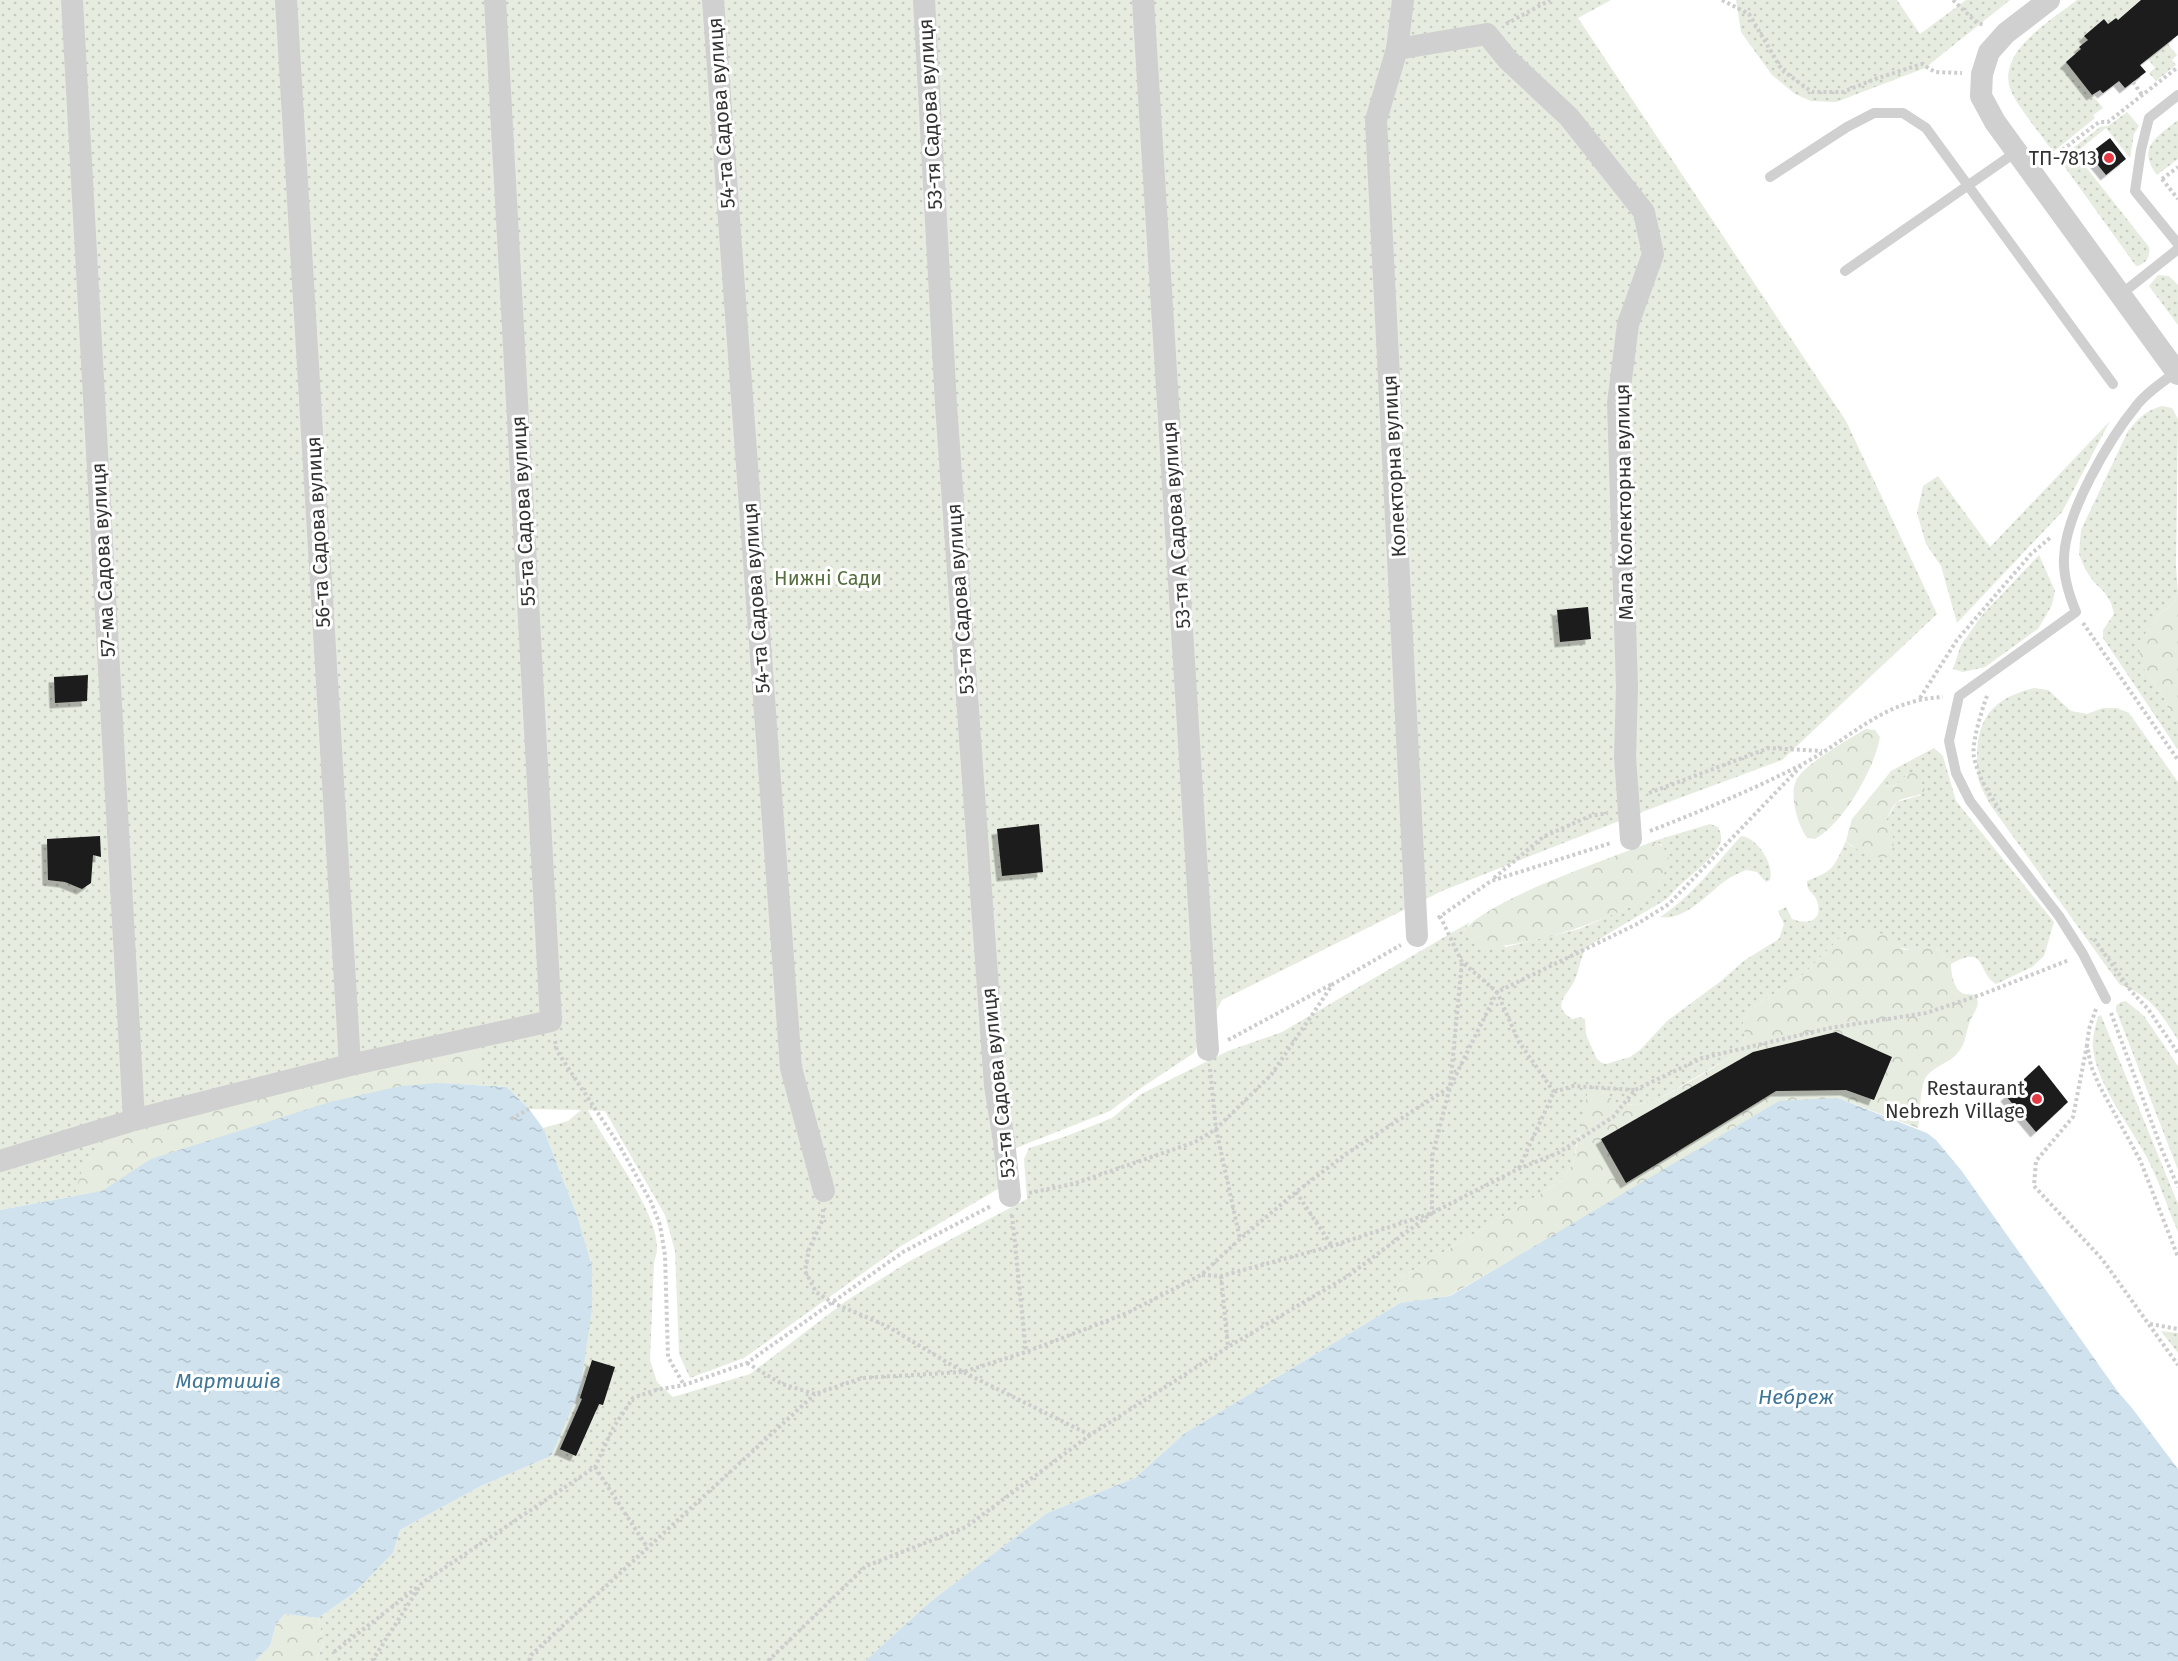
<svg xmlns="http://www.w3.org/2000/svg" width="2178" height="1661" viewBox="0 0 2178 1661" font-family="'Fira Sans',sans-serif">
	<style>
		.grass { fill: url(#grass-dots) }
		.forest { fill: url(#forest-crowns) }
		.water { fill: url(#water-ripples) }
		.building { fill: #1a1a1a; filter: url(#shadow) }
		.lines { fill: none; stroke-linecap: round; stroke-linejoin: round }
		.path { stroke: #cdcdcd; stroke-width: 4; stroke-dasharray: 3 3; stroke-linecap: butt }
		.lane { stroke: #d0d0d0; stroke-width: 10 }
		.street { stroke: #d0d0d0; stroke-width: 22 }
		.poi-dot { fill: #e63946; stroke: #fff; stroke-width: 2 }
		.labels { text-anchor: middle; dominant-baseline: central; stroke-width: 6; stroke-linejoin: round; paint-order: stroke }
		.street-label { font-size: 20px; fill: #333; stroke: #fff }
		.poi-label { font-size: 20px; fill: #333; stroke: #fff; text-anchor: end }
		.park-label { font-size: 20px; fill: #56703f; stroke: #fff }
		.water-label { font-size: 21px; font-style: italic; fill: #3f7597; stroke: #fff }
	</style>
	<defs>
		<pattern id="grass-dots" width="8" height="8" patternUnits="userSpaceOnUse" patternTransform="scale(1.5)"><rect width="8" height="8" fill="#e6ecdf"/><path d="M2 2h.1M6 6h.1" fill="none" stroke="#c6cbc0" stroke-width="1.8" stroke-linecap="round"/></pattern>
		<pattern id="forest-crowns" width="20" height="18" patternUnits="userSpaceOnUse" patternTransform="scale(1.5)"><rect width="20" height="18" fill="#e6ecdf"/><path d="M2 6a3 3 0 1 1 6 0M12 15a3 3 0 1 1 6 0" fill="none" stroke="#c6cbc0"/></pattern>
		<pattern id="water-ripples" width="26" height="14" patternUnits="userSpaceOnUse" patternTransform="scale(1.5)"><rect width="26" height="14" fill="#cfe2ee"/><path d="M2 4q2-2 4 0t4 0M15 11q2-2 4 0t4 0" fill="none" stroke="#b2c2cd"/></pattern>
		<filter id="shadow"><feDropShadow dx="-5.5" dy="5.5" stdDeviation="0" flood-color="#0004"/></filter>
	</defs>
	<rect width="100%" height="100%" fill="#fff"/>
	<g class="grass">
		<path d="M0 0H1611L1578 18 1846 421 1937 614 1782 760 1642 812 1442 891 1222 1000 1194 1053 1138 1090 1110 1111 1011 1150 1003 1186 901 1246 744 1358 690 1378 679 1354 675 1251 665 1215 605 1111 588 1110C605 1144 659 1212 657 1249 657 1253 655 1258 654 1263L650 1360 657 1382 673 1397 750 1374 846 1301 908 1262 1027 1199 1024 1159 1029 1148 1064 1137 1112 1118 1141 1094 1228 1051 1282 1032 1470 922 1464 931 1506 947 1579 929 1648 899 1662 845 1654 841 1710 824 1718 827C1721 833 1723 840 1719 846 1708 865 1682 880 1668 898 1655 907 1588 944 1585 950 1579 961 1579 975 1572 985 1563 1000 1553 1006 1572 1019L1580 1017 1585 1019 1586 1035 1597 1059 1602 1063 1606 1064 1630 1057 1641 1049 1667 1021 1721 981 1745 960 1779 939 1784 924 1778 911 1786 907 1792 919C1807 925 1824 921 1817 901 1814 892 1806 892 1807 881 1835 870 1833 868 1846 841L1851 846 1862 851 1891 832 1886 820 1897 802 1921 795 1907 774C1900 784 1891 789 1879 786L1891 771 1934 748 1943 756 1956 801 2054 922 2044 956 2032 967 1996 984C1977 973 1987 943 1951 964L1936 948 1911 950 1897 947 1887 936 1843 935 1804 974 1749 1010 1743 1021 1745 1036 1742 1045 1727 1059 1659 1099 1635 1105 1615 1103 1601 1089 1578 1136 1573 1164 1560 1182 1402 1277 1396 1292 1400 1303 1185 1433 1135 1478 1047 1513 930 1602 865 1661H316L324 1644 318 1618 354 1593 393 1553 400 1530 481 1486 551 1456 564 1424 592 1309V1266L578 1218 543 1128 568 1121 581 1110 529 1109 507 1087 441 1083 102 1191 0 1210Z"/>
		<polygon points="1736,0 1897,0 1920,34 1966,0 2010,0 1925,68 1836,102 1811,101 1795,94 1772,75 1741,32"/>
		<path d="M2077 0H2141L2118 20 2116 18 2108 24 2104 19 2084 36 2088 40 2080 48 2081 49 2066 62 2103 108 2093 115 2095 118 2053 152C2041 134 2019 109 2011 91 1995 52 2052 20 2077 0Z"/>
		<polygon points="2164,39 2177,55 2172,60 2176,65 2156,81 2149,73 2155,68 2148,59 2157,52 2154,47"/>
		<path d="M2127 112 2139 126 2134 134 2130 158 2106 128 2075 153 2149 247C2151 257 2145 265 2136 266L2059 159 2100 127 2108 126Z"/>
		<path d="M2178 120V159L2157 175C2136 147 2157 137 2178 120Z"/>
		<polygon points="2158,275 2169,276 2178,285 2178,325 2149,286"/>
		<path d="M2162 406 2172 408 2178 419 2176 567 2178 592 2173 604 2159 615 2145 634 2141 664 2164 697 2170 714 2178 725V750L2103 638V630L2114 614 2111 603 2105 593 2093 581 2085 569 2079 554 2081 530 2128 431C2138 419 2146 410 2162 406Z"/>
		<polygon points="2110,421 2062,512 1957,623 1941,566 1926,544 1917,513 1923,486 1938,476 1990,547"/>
		<polygon points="2039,555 2055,591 2052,605 2038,629 1985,667 1963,672 1953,669 1961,645 1983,614"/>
		<path d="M2034 688 2048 690 2071 711 2087 714 2103 708H2117L2129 713 2178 782V1040C2161 1014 2151 995 2120 985L1991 806C1987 798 1981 789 1979 781 1977 772 1977 761 1977 752 1979 713 1998 697 2034 688Z"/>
		<path d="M1741 836C1757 837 1775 865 1770 880L1766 882 1757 872 1746 870C1739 873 1732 876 1725 881 1706 895 1685 921 1660 917 1692 896 1716 864 1741 836Z"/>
		<polygon points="2126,1001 2144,1016 2178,1066 2178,1170 2116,1010 2116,1006 2121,1002"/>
		<path d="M2101 1015 2178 1204V1232C2167 1207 2159 1180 2146 1156 2129 1124 2097 1085 2093 1048 2092 1038 2095 1027 2098 1017Z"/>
		<polygon points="2161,1331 2178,1333 2178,1353"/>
	</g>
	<g class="forest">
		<polygon points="2178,592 2178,725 2170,714 2164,697 2141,664 2139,646 2145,634 2159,615 2173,604"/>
		<path d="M1866 729 1875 730 1880 737C1875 768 1843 824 1815 839L1807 838C1798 825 1788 794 1797 779 1805 764 1850 738 1866 729Z"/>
		<path d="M1913 772 1919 776 1925 790C1918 799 1906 795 1897 802 1892 806 1889 815 1886 820 1893 836 1899 845 1886 858 1872 858 1855 850 1846 841L1852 819 1879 786C1902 790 1899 776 1913 772Z"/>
		<path d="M1654 841C1664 846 1672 855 1667 867 1663 877 1656 891 1648 899 1643 904 1631 907 1623 910 1578 930 1530 945 1480 948L1464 931C1485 900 1614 857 1654 841Z"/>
		<path d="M1861 928C1869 930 1877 931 1885 935 1902 944 1897 957 1923 945L1936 948 1951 964C1951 973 1954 992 1965 994 1969 995 1972 994 1975 995 1982 1004 1974 1012 1970 1021 1965 1034 1967 1043 1956 1055 1947 1064 1929 1068 1924 1081 1919 1096 1921 1113 1918 1128L1838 1098 1600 1208 1449 1296 1400 1303 1396 1292 1402 1277 1560 1182 1573 1164 1589 1085 1601 1089 1616 1103 1635 1105 1659 1099 1698 1077 1727 1059 1742 1045 1745 1036 1743 1021 1749 1010 1804 974 1843 935Z"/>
		<polygon points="478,1044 483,1085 441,1083 401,1086 330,1102 151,1159 102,1191 74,1197 83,1166 98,1146 96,1135"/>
		<polygon points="285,1614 318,1618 324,1644 316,1661 255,1661 270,1646 276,1624"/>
	</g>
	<g class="water">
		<polygon points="441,1083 507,1087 529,1109 543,1128 578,1218 592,1266 592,1309 580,1390 551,1456 481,1486 400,1530 393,1553 354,1593 318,1618 285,1614 276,1624 270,1646 255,1661 0,1661 0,1210 102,1191 151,1159 330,1102 401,1086"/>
		<polygon points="1838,1098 1927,1133 1936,1140 1961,1170 2118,1392 2132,1408 2178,1469 2178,1661 865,1661 930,1602 1047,1513 1135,1478 1185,1433 1400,1303 1450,1296 1779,1101"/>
	</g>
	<g class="building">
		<polygon points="2141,0 2178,0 2178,35 2140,65 2146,72 2125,88 2119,81 2103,93 2100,90 2092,95 2066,62 2081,49 2079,47 2088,40 2084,36 2104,19 2108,24 2116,18 2118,20"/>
		<polygon points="2110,138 2126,159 2106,175 2089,154"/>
		<polygon points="1588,607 1591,639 1560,642 1557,610"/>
		<polygon points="88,675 87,701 55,703 54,677"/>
		<polygon points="1039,824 1043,872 1002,876 997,829"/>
		<polygon points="100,836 101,857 93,855 91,883 82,889 65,882 48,880 47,839"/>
		<polygon points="1836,1032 1892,1057 1874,1100 1846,1090 1776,1091 1626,1183 1601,1139 1753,1052"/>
		<polygon points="2039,1065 2068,1102 2036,1132 2006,1096"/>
		<polygon points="592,1360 615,1367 603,1405 599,1404 576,1456 560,1449 582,1399 580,1398"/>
	</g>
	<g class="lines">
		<g class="path">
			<polyline points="1722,0 1749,14 1782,70 1812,92 1843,92 1875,79 1922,64 1935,72 1962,73"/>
			<polyline points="1953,0 1977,23 1985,25"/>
			<polyline points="1506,24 1550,0"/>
			<polyline points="2133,82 2142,95"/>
			<polyline points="2053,157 2099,122 2108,122 2178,67"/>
			<polyline points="2162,179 2178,199"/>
			<polyline points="2162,179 2178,167"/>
			<polyline points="2083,623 2178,760"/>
			<path d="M1987 696C1982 709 1971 745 1974 757 1978 777 1990 796 2001 812"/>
			<polyline points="1920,698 1957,640 2031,554 2051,537"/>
			<polyline points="1649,793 1769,748 1822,751"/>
			<path d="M1650 831C1701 811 1752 790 1801 765 1851 739 1882 700 1943 697"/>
			<polyline points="1494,878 1543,837 1590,816 1608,813"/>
			<polyline points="1440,916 1462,962 1497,992 1519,1042 1554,1092"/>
			<polyline points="1438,918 1491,881 1611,843"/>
			<polyline points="2094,939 2131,991 2148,1009 2178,1053"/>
			<polyline points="2096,1009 2089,1029 2087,1045 2091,1066 2099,1085 2140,1160 2178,1257"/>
			<polyline points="2111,1013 2162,1150 2178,1187"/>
			<polyline points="1228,1040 1332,984"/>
			<polyline points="555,1041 557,1051 619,1145 651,1202 660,1225 665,1255 668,1357 684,1385"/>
			<polyline points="2087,1045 2073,1117 2036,1161 2034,1186 2102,1259 2178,1365"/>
			<polyline points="1210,1069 1216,1129 1240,1239"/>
			<polyline points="511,1119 529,1109"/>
			<polyline points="1519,1168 1554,1092 1573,1086 1635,1090"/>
			<polyline points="1296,1192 1332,1246"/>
			<polyline points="1029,1193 1073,1184 1195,1142 1216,1129 1271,1075 1333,984 1401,945"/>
			<polyline points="823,1209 823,1219 809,1249 805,1271 816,1292 833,1303 887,1326 963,1372 1090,1435"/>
			<polyline points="1012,1215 1026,1352"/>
			<polyline points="1202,1275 1221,1276 1332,1246 1432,1213 1518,1169 1558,1153 1613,1117 1635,1090 1702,1058 1830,1028 1926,1013 1983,994 2069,960"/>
			<polyline points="1221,1276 1228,1347"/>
			<polyline points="2150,1324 2178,1329"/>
			<polyline points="747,1363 782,1384 815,1394 862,1378 963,1372 1026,1352 1127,1313 1201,1275 1240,1239 1296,1192 1346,1154 1450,1087 1497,992 1637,924 1669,904 1801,766"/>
			<polyline points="595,1467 647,1547"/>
			<polyline points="334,1652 419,1586"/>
			<polyline points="372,1661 422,1583 595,1467 613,1428 633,1398 656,1390 684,1385 747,1363 903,1252 991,1206"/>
			<polyline points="529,1661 531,1655 815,1394"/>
			<polyline points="768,1661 866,1566 966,1527 1090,1435 1228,1347 1348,1276 1432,1213 1432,1157 1450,1087 1462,962"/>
		</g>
		<g class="lane">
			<polyline points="2178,95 2149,118 2141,150 2135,191 2178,244"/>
			<polyline points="1770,177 1847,127 1874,113 1903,113 1926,128 2113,384"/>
			<polyline points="1845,271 2016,152"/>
			<polyline points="2120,295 2178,249"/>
			<path d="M2106 999 2083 954 2059 916 1970 801 1956 773 1949 741 1959 696 2076 612C2069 595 2063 577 2064 558 2065 514 2109 439 2137 405 2147 392 2163 382 2176 372"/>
		</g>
		<g class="street">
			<polyline points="72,0 134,1120"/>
			<polyline points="286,0 350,1065"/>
			<polyline points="713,0 791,1068 824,1191"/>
			<polyline points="924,0 946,405 995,1086 1004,1141 1010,1196"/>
			<polyline points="1143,0 1208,1050"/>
			<polyline points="1403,0 1397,49 1376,120 1417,936"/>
			<polyline points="2049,0 2006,33 1989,52 1982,74 1981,96 1995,122 2178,374"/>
			<polyline points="1397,49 1487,34 1508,60 1569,117 1644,212 1653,254 1628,324 1618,403 1627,687 1625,757 1631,839"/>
			<polyline points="0,1161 134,1120 350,1065 551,1021 495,0"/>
		</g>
	</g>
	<g class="poi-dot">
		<circle cx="2109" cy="158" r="6"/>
		<circle cx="2037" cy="1099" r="6"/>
	</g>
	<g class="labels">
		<g class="street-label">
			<text transform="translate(721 113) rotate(-94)">54-та Садова вулиця</text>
			<text transform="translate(930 114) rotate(-93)">53-тя Садова вулиця</text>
			<text transform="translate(1394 466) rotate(-93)">Колекторна вулиця</text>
			<text transform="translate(1624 502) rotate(-91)">Мала Колекторна вулиця</text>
			<text transform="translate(523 511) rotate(-93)">55-та Садова вулиця</text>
			<text transform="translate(1176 525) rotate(-94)">53-тя А Садова вулиця</text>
			<text transform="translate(318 532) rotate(-93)">56-та Садова вулиця</text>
			<text transform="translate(103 560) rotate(-93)">57-ма Садова вулиця</text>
			<text transform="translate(756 598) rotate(-94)">54-та Садова вулиця</text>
			<text transform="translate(960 599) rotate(-94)">53-тя Садова вулиця</text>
			<text transform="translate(998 1083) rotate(-96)">53-тя Садова вулиця</text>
		</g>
		<g class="poi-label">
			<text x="2097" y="158">ТП-7813</text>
			<text x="2025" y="1088">Restaurant<tspan x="2025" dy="23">Nebrezh Village</tspan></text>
		</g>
		<g class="park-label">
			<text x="828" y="578">Нижні Сади</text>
		</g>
		<g class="water-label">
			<text x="228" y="1381">Мартишів</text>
			<text x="1796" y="1397">Небреж</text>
		</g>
	</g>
</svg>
